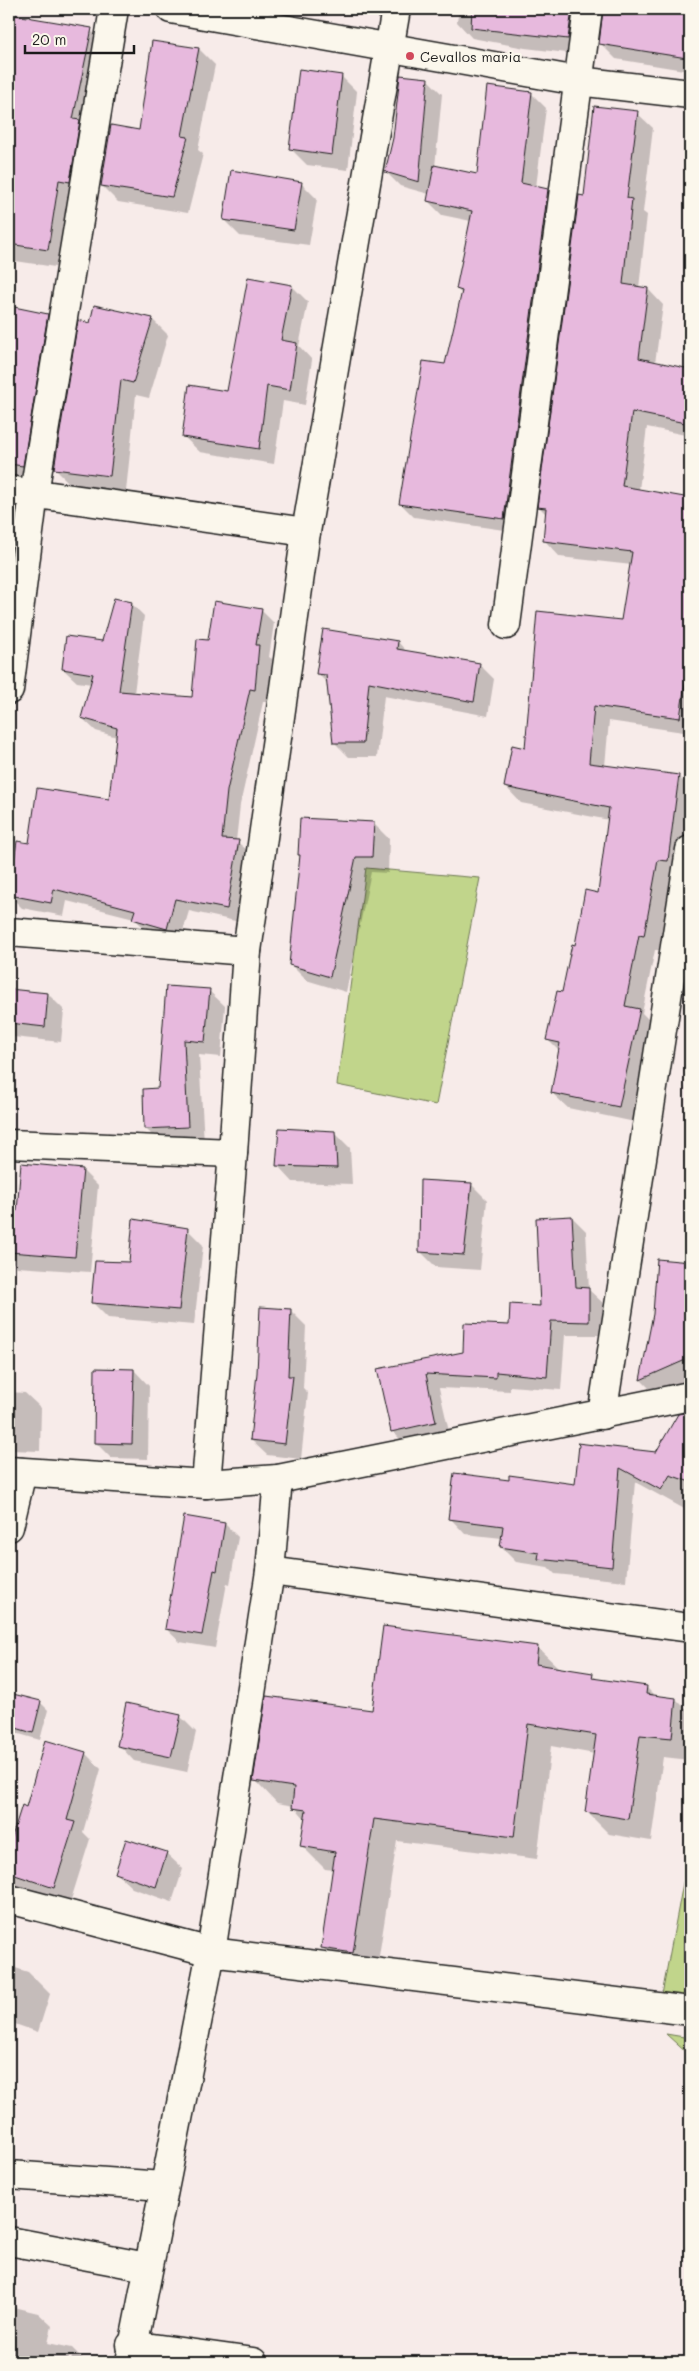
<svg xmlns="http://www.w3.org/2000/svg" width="699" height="2371" viewBox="0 0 699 2371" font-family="Mali,sans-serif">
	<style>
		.green { fill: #c1d58b; stroke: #6e7854 }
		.shadow { fill: #0003 }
		.building { fill: #e7b9dd; stroke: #1c1c1c }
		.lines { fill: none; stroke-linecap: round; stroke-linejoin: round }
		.minor-casing { stroke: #1c1c1c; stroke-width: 31 }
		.tertiary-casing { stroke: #1c1c1c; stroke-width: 31 }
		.minor { stroke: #fbf7ec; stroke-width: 28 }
		.tertiary { stroke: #fbf7ec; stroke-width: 28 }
		.poi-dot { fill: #d1495b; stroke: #fbf7ec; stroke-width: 2 }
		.labels { text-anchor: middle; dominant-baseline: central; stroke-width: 4.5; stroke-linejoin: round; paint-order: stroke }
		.poi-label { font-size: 14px; fill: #1c1c1c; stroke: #fbf7ec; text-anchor: start }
	</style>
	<rect width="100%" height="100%" fill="#f7ebe9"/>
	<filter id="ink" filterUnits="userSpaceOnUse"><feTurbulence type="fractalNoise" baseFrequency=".02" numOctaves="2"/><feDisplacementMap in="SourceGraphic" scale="10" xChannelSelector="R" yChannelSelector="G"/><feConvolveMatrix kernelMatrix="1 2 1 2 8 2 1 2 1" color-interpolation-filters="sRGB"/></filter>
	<g filter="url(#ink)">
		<g class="green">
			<polygon points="366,868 480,878 436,1105 337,1085"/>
			<polygon points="690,1846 690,2021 658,2016"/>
			<polygon points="666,2034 690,2038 690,2056"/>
		</g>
		<g class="shadow">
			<polygon points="459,9 690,9 690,71 616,59 600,43 603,9 599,10 584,55 525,48 472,38 457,22"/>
			<polygon points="9,16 89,29 109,49 68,269 9,260"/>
			<polygon points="153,42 199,49 215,65 198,150 203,154 188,213 118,202 102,186 141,131"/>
			<polygon points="341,76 357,92 348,170 307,165 291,149"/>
			<polygon points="428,80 442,94 435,167 478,176 489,88 532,94 546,108 536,187 548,190 562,204 517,532 414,517 400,503 446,366 463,295 457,289 471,221 442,215 428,201 429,194 400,186 386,172"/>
			<polygon points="637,113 653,128 643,212 647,215 639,288 648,289 663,305 655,363 690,371 690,436 647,427 639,490 690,499 690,733 609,721 605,766 679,777 690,788 690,822 683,876 673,875 659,950 655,950 642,1013 655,1026 635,1122 568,1108 552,1093 560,1052 548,1040 599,894 609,820 521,803 506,787 526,749 622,622 632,565 560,557 545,541 547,515 539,507 585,197"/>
			<polygon points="301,183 317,199 309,245 240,236 224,220"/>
			<polygon points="292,286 308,302 299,346 312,360 305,405 283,401 274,464 200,452 184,437 228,392"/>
			<polygon points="9,307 47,315 66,334 41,484 9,479"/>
			<polygon points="152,319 168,335 149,398 136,395 126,491 71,485 55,469 91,324"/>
			<polygon points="9,526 26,543 9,640"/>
			<polygon points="131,603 144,616 134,693 193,699 209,641 261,610 274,623 269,657 272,659 268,702 263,702 240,805 236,841 252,854 240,922 189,911 180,941 147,931 134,918 67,901 64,916 22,908 9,895 18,842 30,844 111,800 117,737 96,731 82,718 92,684 77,682 63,669 103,643"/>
			<polygon points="398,642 407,652 479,664 494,679 488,716 384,696 377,757 349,757 334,742 328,684 317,673"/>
			<polygon points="373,823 389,839 388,873 371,872 346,992 306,980 290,964"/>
			<polygon points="168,987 209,991 225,1006 221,1057 199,1055 204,1143 161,1144 145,1128 159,1090"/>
			<polygon points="9,990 48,994 64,1010 61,1042 13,1037 9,1033"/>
			<polygon points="334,1132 350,1148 352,1184 293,1182 278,1166"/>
			<polygon points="82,1170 98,1186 90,1272 17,1267 9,1258 9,1211 18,1212"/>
			<polygon points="471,1184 487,1200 480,1270 436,1267 420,1251"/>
			<polygon points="572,1217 586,1231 589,1290 603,1303 602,1335 565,1335 561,1390 510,1386 510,1391 439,1388 450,1436 406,1445 392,1431 379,1370 464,1353 541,1308"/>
			<polygon points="187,1229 203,1245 194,1325 108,1318 93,1303 130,1264"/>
			<polygon points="690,1263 690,1379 655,1394 641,1380 654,1314"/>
			<polygon points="290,1310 306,1326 303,1388 308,1393 301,1459 267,1455 251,1440 259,1373"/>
			<polygon points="134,1370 149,1386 148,1459 111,1458 95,1442"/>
			<polygon points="9,1392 25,1393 41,1408 40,1451 9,1450"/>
			<polygon points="674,1424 690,1433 690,1512 635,1482 626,1581 555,1574 548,1567 516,1562 501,1547 502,1538 465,1534 450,1518 510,1482 576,1486 580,1445 657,1453"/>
			<polygon points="225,1524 238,1537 230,1584 227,1583 215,1648 180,1642 166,1629"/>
			<polygon points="537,1647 560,1669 592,1674 598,1680 646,1687 655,1696 676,1699 690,1713 690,1760 663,1757 651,1841 609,1834 586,1811 595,1754 551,1746 537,1859 397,1841 376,1975 345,1970 322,1947 334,1870 325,1869 302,1846 306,1820 294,1806 277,1803 255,1780 373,1711"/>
			<polygon points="9,1694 40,1702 48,1710 40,1740 9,1731"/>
			<polygon points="180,1716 196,1732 187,1772 134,1761 119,1745"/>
			<polygon points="85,1753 101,1769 83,1832 90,1839 70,1903 18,1886 9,1877 9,1850 23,1807 27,1808"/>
			<polygon points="127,1840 167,1854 183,1869 172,1902 132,1888 116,1873"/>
			<polygon points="9,1966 28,1972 50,1994 38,2032 9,2022"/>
			<polygon points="9,2306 38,2313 52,2326 48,2343 72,2348 86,2362 71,2362 72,2357 69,2357 68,2362 9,2362"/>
		</g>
		<g class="building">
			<polygon points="472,9 572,9 568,39 471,28"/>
			<polygon points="603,9 690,9 690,38 687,58 599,44"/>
			<polygon points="9,14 92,28 73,119 80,120 70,182 59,180 48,250 9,244"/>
			<polygon points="152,41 199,48 182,136 188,137 172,197 101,186 111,125 139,130"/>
			<polygon points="299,69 342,75 332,155 289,149"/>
			<polygon points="400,75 428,78 419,182 385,172 393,138"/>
			<polygon points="487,86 532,92 521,183 548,189 504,519 399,504 423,361 445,364 462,291 456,289 472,211 427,201 434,165 477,174"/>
			<polygon points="594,106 638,111 627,198 632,199 623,284 648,288 639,358 690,369 690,424 632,412 622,486 690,498 690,648 680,718 594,706 589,763 679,775 668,861 658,860 644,936 639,935 625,1006 640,1009 619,1107 551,1093 560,1043 546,1040 557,991 562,992 572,944 575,945 585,890 598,893 609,808 504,787 512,745 525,748 537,611 621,620 632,552 543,541 546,508 537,507 579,195 584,196"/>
			<polygon points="231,170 302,182 294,230 223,220"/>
			<polygon points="248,277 292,285 281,340 297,343 290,390 267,386 259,449 182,437 189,385 227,391"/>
			<polygon points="94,305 153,318 133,383 121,380 110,476 54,469 78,320 90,323"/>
			<polygon points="9,306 48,314 23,466 9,464"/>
			<polygon points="114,598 132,602 119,691 192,697 197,639 208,640 214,601 262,609 256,645 259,645 255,690 250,689 227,791 222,839 239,840 227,909 175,899 167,929 132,919 135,910 54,889 51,903 9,895 17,841 29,843 37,788 109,799 117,728 81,718 93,674 62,669 66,636 102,641"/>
			<polygon points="323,629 398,641 397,649 480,663 474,702 369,682 363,743 333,743 326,675 316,674"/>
			<polygon points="300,818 374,822 372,857 356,857 330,977 289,965 300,855 298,855"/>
			<polygon points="166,986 210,989 205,1042 184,1040 188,1127 144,1129 143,1089 158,1088"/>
			<polygon points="9,989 48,993 45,1027 9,1023"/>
			<polygon points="279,1128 335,1131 337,1168 276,1166"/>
			<polygon points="21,1163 83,1169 75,1257 9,1252 9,1210 17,1211"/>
			<polygon points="420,1180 472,1183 464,1255 419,1252"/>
			<polygon points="572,1216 576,1287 589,1288 589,1322 551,1321 547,1377 496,1372 496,1378 426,1374 436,1422 391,1432 377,1369 463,1352 464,1323 509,1325 510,1304 540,1306 536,1218"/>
			<polygon points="133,1219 188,1228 179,1310 91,1303 95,1261 129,1262"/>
			<polygon points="657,1259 690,1262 688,1285 690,1358 640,1380 653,1314"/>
			<polygon points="260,1307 291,1309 288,1376 293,1376 285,1444 250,1440 257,1373"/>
			<polygon points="95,1368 134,1369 132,1444 94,1443"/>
			<polygon points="690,1412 690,1482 670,1475 661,1490 620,1468 612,1567 538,1559 539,1553 500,1547 503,1526 448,1519 454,1473 509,1480 509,1475 575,1484 579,1445 577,1443 656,1452 678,1414"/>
			<polygon points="184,1516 225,1523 217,1571 214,1570 202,1635 165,1629"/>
			<polygon points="383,1626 538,1646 536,1664 593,1673 592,1678 647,1686 646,1694 676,1698 672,1738 640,1735 628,1819 585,1812 596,1735 528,1724 514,1837 374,1819 353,1953 321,1948 335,1852 300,1846 306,1810 292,1808 294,1787 253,1781 266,1696 372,1710"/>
			<polygon points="9,1693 41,1701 33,1733 9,1726"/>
			<polygon points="126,1703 181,1715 171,1757 117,1746"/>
			<polygon points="45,1740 86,1752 67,1820 75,1822 54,1888 9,1873 9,1846 22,1805 26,1807"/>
			<polygon points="126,1839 167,1852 156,1887 115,1873"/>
		</g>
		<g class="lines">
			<g class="minor-casing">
				<g id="minor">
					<polyline points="9,490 306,532"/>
					<polyline points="506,625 588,9"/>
					<polyline points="9,690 34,493 114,9"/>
					<polyline points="9,932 247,951"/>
					<polyline points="9,1144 233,1153"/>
					<polyline points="602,1415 690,850"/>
					<polyline points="9,1471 206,1484 278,1479 690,1396"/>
					<polyline points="206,1484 233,1153 247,951 306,532 396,9"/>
					<polyline points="9,1527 22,1472"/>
					<polyline points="270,1571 690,1628"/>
					<polyline points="9,1899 211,1952 690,2011"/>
					<polyline points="9,2175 163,2186"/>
					<polyline points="9,2241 147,2267"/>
					<polyline points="131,2345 253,2362"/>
					<polyline points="130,2362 211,1952 270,1571 278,1479"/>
				</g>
			</g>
			<g class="tertiary-casing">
				<polyline id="tertiary" points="171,9 578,81 690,94"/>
			</g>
			<use href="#minor" class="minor"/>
			<use href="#tertiary" class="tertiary"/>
		</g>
	</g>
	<circle class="poi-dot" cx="410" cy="56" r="5"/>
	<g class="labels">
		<g class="poi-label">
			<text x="420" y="56">Cevallos maria</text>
		</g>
	</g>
	<rect width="699" height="2371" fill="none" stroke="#fbf7ec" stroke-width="30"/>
	<rect x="15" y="15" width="669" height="2341" fill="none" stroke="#1c1c1c" stroke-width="2" filter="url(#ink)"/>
	<path d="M25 45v8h109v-8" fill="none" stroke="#1c1c1c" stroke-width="2.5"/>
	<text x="32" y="45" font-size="15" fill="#1c1c1c" stroke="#fbf7ec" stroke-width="4" paint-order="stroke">20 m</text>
</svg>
